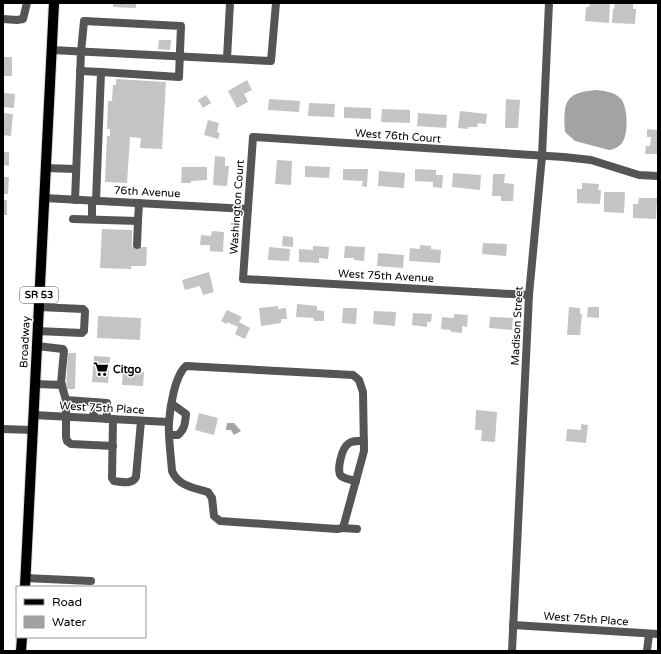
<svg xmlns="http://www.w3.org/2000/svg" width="661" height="654" viewBox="0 0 661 654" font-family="'Varela Round',sans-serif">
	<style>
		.water { fill: #a3a3a3 }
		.building { fill: #c4c4c4 }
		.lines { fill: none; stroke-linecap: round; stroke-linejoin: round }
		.major-casing { stroke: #dbdbdb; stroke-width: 12 }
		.minor { stroke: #555; stroke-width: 8 }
		.major { stroke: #000; stroke-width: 10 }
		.labels { text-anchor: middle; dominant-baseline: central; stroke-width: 3; stroke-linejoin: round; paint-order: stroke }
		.shield { fill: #fff; stroke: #4c4c4c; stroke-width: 1 }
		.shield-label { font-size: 10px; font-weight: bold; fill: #000 }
		.street-label { font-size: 11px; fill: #000; stroke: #fff }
		.poi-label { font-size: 11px; font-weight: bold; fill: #000; stroke: #fff; text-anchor: start }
	</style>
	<rect width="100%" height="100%" fill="#fff"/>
	<g class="water">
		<path d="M597 90C605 91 614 92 620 98 628 105 629 134 622 143 619 147 613 150 609 150L575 141 565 132C563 102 565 92 597 90Z"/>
		<polygon points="227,423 234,423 241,431 234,435 231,430 226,430"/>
	</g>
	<g class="building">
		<polygon points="113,3 136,3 136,8 113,7"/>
		<polygon points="590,3 610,3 609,23 585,21 586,7 589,7"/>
		<polygon points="615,3 633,4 633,9 636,9 635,24 612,23 613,9 614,9"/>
		<polygon points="159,40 171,40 170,50 158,49"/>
		<rect x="3" y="57" width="9" height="19"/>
		<polygon points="116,79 166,82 162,149 140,148 141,138 130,137 127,183 105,182 107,136 110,136 110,129 107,129 108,101 112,101 113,85 116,85"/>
		<polygon points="247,80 252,90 244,94 248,102 237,108 228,91"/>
		<polygon points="4,93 15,94 14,108 3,107"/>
		<polygon points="206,95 211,103 203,108 198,100"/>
		<polygon points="269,99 300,101 299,112 268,110"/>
		<polygon points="506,99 520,100 518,128 505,128"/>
		<polygon points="309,103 335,104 334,117 308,116"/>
		<polygon points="344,107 371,108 371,119 344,118"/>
		<polygon points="382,109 410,110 410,123 381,122"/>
		<polygon points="460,111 487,114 486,124 478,123 477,127 468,127 468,129 458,128"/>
		<polygon points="3,113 13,114 11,136 3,135"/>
		<polygon points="418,113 447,115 446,128 417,126"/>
		<polygon points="208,120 219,123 217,132 220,133 218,139 204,135"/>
		<polygon points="647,129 658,130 658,154 645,154 646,146 650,146 651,137 647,137"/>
		<polygon points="3,152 9,152 9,166 3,165"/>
		<polygon points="215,156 225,157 225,166 229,166 227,186 213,185"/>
		<polygon points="277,160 292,161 291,185 275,184"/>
		<polygon points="305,166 330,167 329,178 305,177"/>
		<polygon points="182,167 207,167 207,180 191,181 191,183 181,183"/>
		<polygon points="343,169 368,169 367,187 362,186 363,181 343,180"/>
		<polygon points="415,169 436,170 436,175 443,175 442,188 433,187 433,182 415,181"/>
		<polygon points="379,171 405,173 404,188 378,186"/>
		<polygon points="453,173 481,175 480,190 452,187"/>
		<polygon points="493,174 505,174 504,183 514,184 513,201 501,201 501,196 492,196"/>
		<polygon points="3,177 9,177 8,194 3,194"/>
		<polygon points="582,183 599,184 598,190 601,190 600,204 577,203 577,189 582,189"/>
		<polygon points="604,192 625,192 624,213 604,212"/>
		<polygon points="639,198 657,198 656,219 633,218 633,204 638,204"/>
		<rect x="3" y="200" width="4" height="15"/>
		<polygon points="102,229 132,230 132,247 147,247 146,266 131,266 131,269 100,268"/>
		<polygon points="212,231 224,232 223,252 210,251 210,245 200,245 201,235 211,236"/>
		<polygon points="283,236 293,237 293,247 282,246"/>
		<polygon points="483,243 507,244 506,256 482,254"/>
		<polygon points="420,245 431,246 431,249 441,250 440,263 409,261 410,248 420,249"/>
		<polygon points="313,246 329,247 328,259 319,258 319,263 299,262 299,249 313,250"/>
		<polygon points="345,246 365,247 364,261 354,260 354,258 344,258"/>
		<polygon points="269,247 290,249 289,261 268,260"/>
		<polygon points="378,253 404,255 403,268 377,266"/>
		<polygon points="209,272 214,292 203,295 200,286 185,290 182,280"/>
		<polygon points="297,304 317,306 317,310 324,311 324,321 314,321 314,318 296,317"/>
		<polygon points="278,306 278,309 286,308 287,319 281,319 281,323 261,326 259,308"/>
		<polygon points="569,307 580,308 580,314 582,314 580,335 567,335"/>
		<polygon points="588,307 599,307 599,318 587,317"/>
		<polygon points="343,308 357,308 356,324 342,323"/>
		<polygon points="227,310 242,317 239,322 250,328 245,339 235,334 238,327 227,322 227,324 221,321"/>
		<polygon points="374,311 396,312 395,326 373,324"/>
		<polygon points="413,313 432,314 431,322 427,322 427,327 412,325"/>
		<polygon points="454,314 468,315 467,327 462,326 462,333 451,332 451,330 441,329 442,317 454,318"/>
		<polygon points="98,316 141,318 140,340 97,338"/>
		<polygon points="490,317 513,318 512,330 489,328"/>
		<polygon points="68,353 76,353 75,389 66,389"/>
		<polygon points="94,356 110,357 108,383 92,382"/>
		<polygon points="123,371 144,372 143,386 122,385"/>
		<polygon points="476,410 497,412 495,442 481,441 482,430 475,430"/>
		<polygon points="199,413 218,418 214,435 195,430"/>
		<polygon points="581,424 588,425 586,443 566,441 567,429 581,430"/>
	</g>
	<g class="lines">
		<g class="major-casing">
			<g id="major">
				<polyline points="25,587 54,3"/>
				<polyline points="21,651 22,637"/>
			</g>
		</g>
		<g class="minor">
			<polyline points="3,19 17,20 23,19 27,3"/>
			<polyline points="51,50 271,61 276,3"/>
			<polyline points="227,58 230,3"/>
			<polyline points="80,71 101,72 96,201"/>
			<polyline points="45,168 76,169"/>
			<polyline points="44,198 248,209"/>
			<polyline points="75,200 81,52 84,21 181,26 179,77 101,72"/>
			<polyline points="73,219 138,221 139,203"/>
			<polyline points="92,219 92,201"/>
			<polyline points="137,245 138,221"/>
			<polyline points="529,295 243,279 253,137 564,157 591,160 639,175 658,176"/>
			<polyline points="37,331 82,333 84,331 85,311 83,309 39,307"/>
			<polyline points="37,346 63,349 64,351 61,383 66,400 66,437 67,441 71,444 113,446"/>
			<path d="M186 366 353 375 359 380 363 392 364 451 343 528 337 529 220 521 214 516 212 498 208 492C194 488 178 486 172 471 171 456 168 437 169 422 170 407 175 375 186 366Z"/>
			<polyline points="35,384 62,385"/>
			<polyline points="66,400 107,403 107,419"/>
			<polyline points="33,415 169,422"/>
			<polyline points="93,418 95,402"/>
			<path d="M113 419 112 478 114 481C122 482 132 485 136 477L141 421"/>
			<polyline points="3,429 32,430"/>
			<path d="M170 435H178C185 429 185 423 186 414L172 404"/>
			<path d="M356 481C351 480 345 479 341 476 336 471 342 448 348 444 352 440 358 441 364 441"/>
			<polyline points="343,528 357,529"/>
			<polyline points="25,578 91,581"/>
			<polyline points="513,625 658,634"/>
			<polyline points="512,651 529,295 542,156 549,3"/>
			<polyline points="647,651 649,634"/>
		</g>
		<use href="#major" class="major"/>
	</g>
	<defs>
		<g id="supermarket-bare" transform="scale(1.2)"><path d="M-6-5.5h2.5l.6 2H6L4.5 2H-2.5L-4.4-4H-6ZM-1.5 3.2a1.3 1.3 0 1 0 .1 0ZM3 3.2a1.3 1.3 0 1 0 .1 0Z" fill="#000" stroke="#fff" stroke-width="2.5" paint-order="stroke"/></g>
	</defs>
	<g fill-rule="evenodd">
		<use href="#supermarket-bare" x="101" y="369"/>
	</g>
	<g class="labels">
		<rect class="shield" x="20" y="287" width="38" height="16" rx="3"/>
		<g class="shield-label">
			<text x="39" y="295">SR 53</text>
		</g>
		<g class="street-label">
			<text transform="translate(398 136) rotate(4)">West 76th Court</text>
			<text transform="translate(147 192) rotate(3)">76th Avenue</text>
			<text transform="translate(237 207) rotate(-86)">Washington Court</text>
			<text transform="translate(386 276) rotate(3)">West 75th Avenue</text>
			<text transform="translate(517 326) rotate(-87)">Madison Street</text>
			<text transform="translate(25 342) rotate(-87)">Broadway</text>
			<text transform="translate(102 408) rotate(3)">West 75th Place</text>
			<text transform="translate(586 619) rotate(4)">West 75th Place</text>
		</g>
		<g class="poi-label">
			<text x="113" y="369">Citgo</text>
		</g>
	</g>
	<rect width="661" height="654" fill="none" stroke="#000000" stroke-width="8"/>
	<rect x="16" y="586" width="130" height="52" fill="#ffffff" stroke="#999999"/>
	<rect x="24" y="599" width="20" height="6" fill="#000000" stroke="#999999"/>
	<text x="52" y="606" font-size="12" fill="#000000">Road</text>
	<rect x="24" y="616" width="20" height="12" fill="#a3a3a3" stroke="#999999"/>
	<text x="52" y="626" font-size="12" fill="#000000">Water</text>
</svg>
